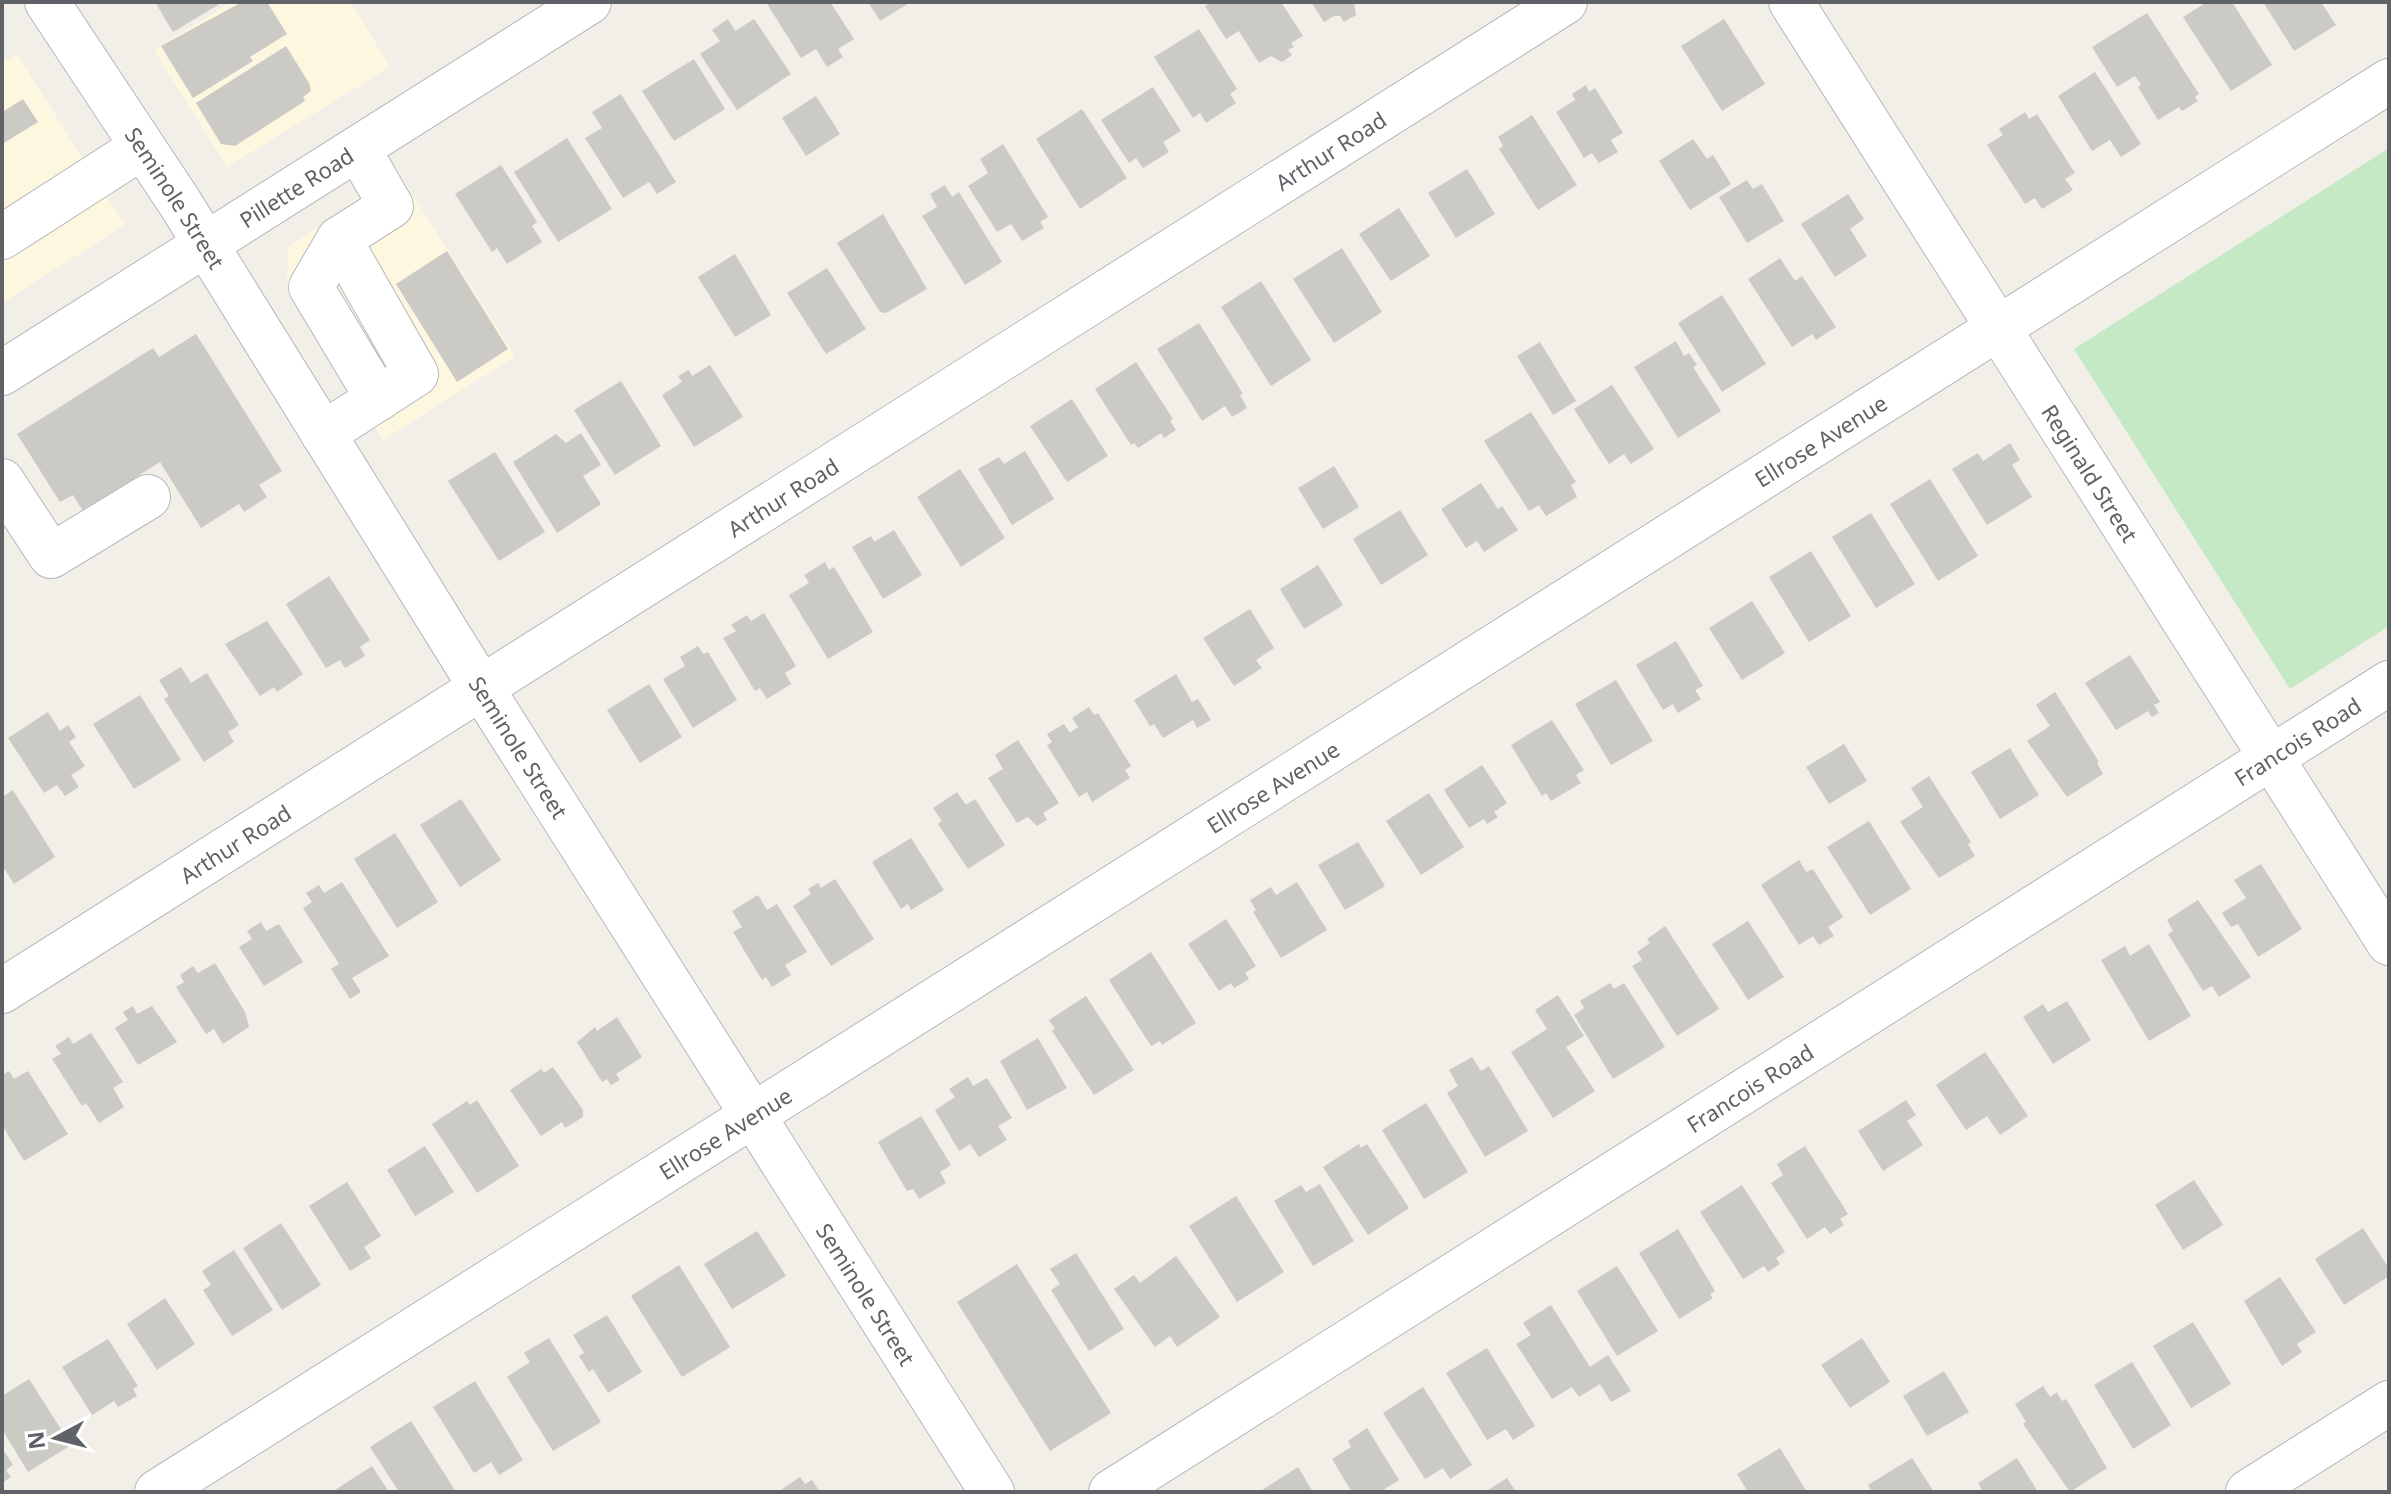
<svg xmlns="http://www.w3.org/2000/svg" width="2391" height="1494" viewBox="0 0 2391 1494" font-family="'Noto Sans',sans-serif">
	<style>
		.commercial { fill: #fef7e0 }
		.green { fill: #c5e8c5 }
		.building { fill: #cccac5 }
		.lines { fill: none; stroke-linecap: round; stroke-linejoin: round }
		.minor-casing { stroke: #b5b8bc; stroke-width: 46 }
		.minor { stroke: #fff; stroke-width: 44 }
		.labels { text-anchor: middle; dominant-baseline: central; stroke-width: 7; stroke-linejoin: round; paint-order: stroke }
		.street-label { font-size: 22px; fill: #5f6368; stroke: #fff }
	</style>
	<rect width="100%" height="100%" fill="#f1efe8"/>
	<g class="commercial">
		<polygon points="232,2 351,2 390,67 227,167 154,50"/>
		<polygon points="17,54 125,225 2,303 2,63"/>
		<polygon points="397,170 515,356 383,440 287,284 288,247"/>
	</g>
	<polygon class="green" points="2389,148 2389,626 2290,689 2074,349"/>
	<g class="building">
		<polygon points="155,2 223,2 173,32"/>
		<polygon points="242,2 267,2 287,34 250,57 253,61 193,98 161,46"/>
		<polygon points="766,2 830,2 854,39 838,49 843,57 827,67 816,49 801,58"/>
		<polygon points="868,2 911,2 880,21"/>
		<polygon points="1211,2 1281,2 1303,36 1291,43 1294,47 1288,50 1292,55 1282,62 1271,56 1259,63 1239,31 1226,39 1205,6"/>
		<polygon points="1311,2 1354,2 1356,15 1344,22 1340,16 1334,16 1324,22"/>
		<polygon points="2207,2 2232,2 2272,65 2231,91 2183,17"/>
		<polygon points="2263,2 2321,2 2336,25 2294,51"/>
		<polygon points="2147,13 2199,94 2195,97 2198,101 2182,111 2179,107 2158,120 2138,87 2141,85 2135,76 2117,87 2092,47"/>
		<polygon points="728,19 735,31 754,19 791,74 737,110 700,54 720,41 712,30"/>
		<polygon points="1724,19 1765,84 1722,111 1681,46"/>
		<polygon points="1199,29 1237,89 1230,94 1236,103 1206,123 1200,113 1193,118 1154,57"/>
		<polygon points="286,46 309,83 311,91 303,97 305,101 235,146 221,144 196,103"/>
		<polygon points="694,59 725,109 674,141 642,91"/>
		<polygon points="2095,72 2141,144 2121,157 2110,140 2092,151 2058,96"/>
		<polygon points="1586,85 1589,92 1595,88 1623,133 1611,140 1618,152 1599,163 1592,153 1584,158 1556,112 1575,100 1572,94"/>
		<polygon points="1153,87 1181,131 1163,142 1169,152 1143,168 1136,158 1129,163 1101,120"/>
		<polygon points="621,94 676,182 657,194 649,182 623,198 585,138 602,128 592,112"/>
		<polygon points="816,96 840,134 806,156 782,118"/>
		<polygon points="23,99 38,122 2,144 2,112"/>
		<polygon points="1082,109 1127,178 1080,209 1036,139"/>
		<polygon points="2025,112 2029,119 2037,114 2075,173 2065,179 2073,190 2042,209 2035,198 2025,204 1987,145 2003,135 1999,129"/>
		<polygon points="1532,115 1577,185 1538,210 1499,149 1503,146 1498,137"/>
		<polygon points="567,138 612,209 558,242 514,172"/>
		<polygon points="1693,139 1707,159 1713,155 1731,184 1690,210 1659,161"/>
		<polygon points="1003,144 1048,217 1040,222 1044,228 1022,241 1011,224 997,232 968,186 988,173 980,159"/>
		<polygon points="501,165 537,222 532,226 542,242 507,264 497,248 492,252 455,194"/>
		<polygon points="1467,169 1495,214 1456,238 1428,193"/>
		<polygon points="1747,180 1753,189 1762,184 1784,221 1747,243 1719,197"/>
		<polygon points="945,185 952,197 959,192 1002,262 965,285 922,216 937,207 930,194"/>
		<polygon points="1848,194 1864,219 1850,229 1867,256 1835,277 1801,224"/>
		<polygon points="1399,208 1430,256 1391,281 1359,234"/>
		<polygon points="883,214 927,289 886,313 880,312 837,243"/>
		<polygon points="1342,248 1382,312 1334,343 1293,279"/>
		<polygon points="447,251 508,349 457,382 396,284"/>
		<polygon points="735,254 771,315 735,337 698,277"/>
		<polygon points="1780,258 1795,281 1802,276 1836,327 1816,340 1812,334 1792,347 1748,279"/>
		<polygon points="827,268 866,329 826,354 787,293"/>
		<polygon points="1261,281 1311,360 1271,386 1221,307"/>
		<polygon points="1722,295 1766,364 1722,392 1678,323"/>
		<polygon points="1199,323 1243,394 1240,395 1247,408 1232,417 1225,406 1202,421 1157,349"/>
		<polygon points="196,334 282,471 259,485 267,497 244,512 239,504 201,528 160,462 83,511 73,495 60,502 17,434 153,348 159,357"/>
		<polygon points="1676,341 1684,356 1689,353 1697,365 1693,367 1721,411 1678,438 1634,367"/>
		<polygon points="1540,342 1576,401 1553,415 1517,356"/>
		<polygon points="1136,362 1173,419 1170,421 1176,430 1164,438 1161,433 1138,448 1134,443 1131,445 1095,389"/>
		<polygon points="710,365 743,417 694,447 662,395 682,382 678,376 689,370 692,376"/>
		<polygon points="621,381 661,446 615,475 574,410"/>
		<polygon points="1612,385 1654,449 1631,464 1624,454 1609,464 1574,409"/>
		<polygon points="1072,399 1108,456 1067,482 1030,426"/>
		<polygon points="1531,412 1576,482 1571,485 1577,497 1546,516 1539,505 1529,511 1484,441"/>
		<polygon points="581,433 601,465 583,476 601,504 557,533 513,462 556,434 566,443"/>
		<polygon points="2010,443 2020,460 2012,465 2032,497 1987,525 1952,469 1978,453 1983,461"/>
		<polygon points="1025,451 1054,499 1012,525 978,469 999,457 1004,464"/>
		<polygon points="495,452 545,532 499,561 448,481"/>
		<polygon points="1334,466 1359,507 1323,529 1298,488"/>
		<polygon points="960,469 1005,538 961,567 917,497"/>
		<polygon points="1930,479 1978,556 1938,581 1890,504"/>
		<polygon points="1481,483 1498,509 1502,506 1518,530 1484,552 1477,541 1466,548 1441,509"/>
		<polygon points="1400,510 1428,555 1381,585 1353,539"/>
		<polygon points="1871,513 1915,584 1876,608 1832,537"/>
		<polygon points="894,530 922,575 883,599 852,547 871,536 874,542"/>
		<polygon points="1811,551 1851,616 1809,642 1769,577"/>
		<polygon points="825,562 829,570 834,567 873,632 828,659 789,595 809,583 804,575"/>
		<polygon points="1318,565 1343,605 1304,629 1280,589"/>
		<polygon points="329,576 370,640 360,647 365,656 345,668 340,660 326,668 286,604"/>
		<polygon points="1752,601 1785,653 1742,680 1709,628"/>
		<polygon points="1250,609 1274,648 1256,660 1262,668 1234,686 1203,638"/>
		<polygon points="764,613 796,666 785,673 791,684 767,699 760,688 755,691 723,638 736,631 731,625 747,615 751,621"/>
		<polygon points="267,621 303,674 277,692 274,687 260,696 225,644"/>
		<polygon points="1676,641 1703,686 1695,690 1701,699 1678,713 1673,704 1663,710 1636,665"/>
		<polygon points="698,646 703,654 708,652 737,700 693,728 663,679 685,666 680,657"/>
		<polygon points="2130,655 2160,702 2154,705 2159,713 2152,717 2148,711 2116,730 2085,683"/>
		<polygon points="181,667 191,683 207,673 239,725 228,732 234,742 204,762 164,699 169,696 159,680"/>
		<polygon points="1176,674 1192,702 1198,699 1211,720 1197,728 1193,720 1163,738 1154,724 1150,726 1134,700"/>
		<polygon points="1616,680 1653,741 1611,765 1575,704"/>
		<polygon points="649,684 682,737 640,763 607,710"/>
		<polygon points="2055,692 2099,762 2097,763 2103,774 2067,797 2027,741 2050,726 2036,705"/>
		<polygon points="140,695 181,760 134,789 93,724"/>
		<polygon points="1089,707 1094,715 1098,713 1131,766 1125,770 1130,778 1092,802 1087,792 1079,797 1047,745 1052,742 1047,734 1064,724 1070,733 1078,727 1072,718"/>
		<polygon points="48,712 60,731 68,725 76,737 69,742 85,766 71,775 79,787 65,796 57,785 44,793 8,738"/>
		<polygon points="1552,720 1584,770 1576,775 1581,783 1551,801 1546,793 1542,796 1511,745"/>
		<polygon points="1018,740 1059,803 1043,813 1047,820 1037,826 1028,817 1017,823 988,778 1003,769 995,755"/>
		<polygon points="1844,744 1867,781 1829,804 1806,767"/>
		<polygon points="2010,748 2039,795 2000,819 1971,772"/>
		<polygon points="1482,765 1507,803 1494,812 1498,817 1487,824 1484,819 1469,828 1444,790"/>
		<polygon points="1929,776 1971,842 1968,844 1975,856 1939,878 1900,822 1923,807 1911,788"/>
		<polygon points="13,790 55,857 14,884 2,865 2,797"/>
		<polygon points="957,792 966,805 975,799 1005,845 968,869 938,824 942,821 933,808"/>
		<polygon points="1429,793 1464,847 1421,875 1386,821"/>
		<polygon points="461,799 501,860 460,887 420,825"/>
		<polygon points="1869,821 1911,889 1870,915 1827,847"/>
		<polygon points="395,833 438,902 397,928 354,859"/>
		<polygon points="911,838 944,890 911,910 908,904 901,909 872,862"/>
		<polygon points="1358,842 1385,886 1345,910 1318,865"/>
		<polygon points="1799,860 1806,872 1813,869 1843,917 1828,927 1834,936 1819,945 1813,936 1799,945 1761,885"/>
		<polygon points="2261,864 2302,929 2258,957 2238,924 2231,927 2222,913 2246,898 2234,880"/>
		<polygon points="835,879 874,939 831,966 793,906 811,894 808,889 818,883 821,888"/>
		<polygon points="342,882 389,956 352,978 361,992 350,999 331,969 339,964 303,908 312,902 306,893 319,885 324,893"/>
		<polygon points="1297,882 1327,930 1281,958 1253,912 1256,910 1250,900 1271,887 1276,895"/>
		<polygon points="758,895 767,910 777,904 807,952 785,965 791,975 772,987 766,977 762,980 733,932 742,927 732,911"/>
		<polygon points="2198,900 2251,977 2219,997 2212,986 2203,991 2168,934 2173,931 2167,920"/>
		<polygon points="1226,919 1256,966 1245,973 1249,979 1234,988 1231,983 1219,991 1188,944"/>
		<polygon points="1748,921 1784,977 1748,1000 1712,944"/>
		<polygon points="261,922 266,931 279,924 303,962 264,986 239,947 252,939 247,931"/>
		<polygon points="1665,926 1719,1009 1677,1036 1632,966 1642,960 1637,952 1650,943 1647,939"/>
		<polygon points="2149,944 2191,1016 2149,1041 2101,960 2125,946 2130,956"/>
		<polygon points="1151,952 1196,1023 1162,1045 1160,1041 1151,1046 1109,980"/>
		<polygon points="215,963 245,1012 249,1027 223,1044 214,1029 206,1034 176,987 184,982 180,975 193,966 198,973"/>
		<polygon points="1610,983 1614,989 1624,983 1665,1047 1613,1079 1574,1015 1584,1008 1580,1001"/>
		<polygon points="1558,995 1584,1036 1566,1047 1595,1091 1553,1118 1511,1052 1547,1029 1535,1010"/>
		<polygon points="1086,996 1134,1070 1094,1095 1052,1031 1055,1029 1049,1020"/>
		<polygon points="2067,1001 2091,1040 2053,1064 2023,1017 2043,1004 2048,1012"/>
		<polygon points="133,1006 137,1014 152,1006 177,1042 138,1065 115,1028 128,1020 123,1012"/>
		<polygon points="617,1017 642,1057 616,1074 620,1080 611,1085 607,1079 602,1082 577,1042 595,1027 597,1031"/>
		<polygon points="91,1033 123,1082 113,1088 124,1107 99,1123 86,1103 82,1106 52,1059 61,1054 55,1046 69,1037 73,1044"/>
		<polygon points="1038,1038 1067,1088 1027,1110 1000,1061"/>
		<polygon points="1985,1052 2028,1116 2000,1135 1987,1116 1966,1130 1936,1085"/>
		<polygon points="1472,1057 1481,1071 1489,1066 1528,1131 1485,1157 1447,1093 1458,1086 1449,1070"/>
		<polygon points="553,1067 583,1110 583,1117 565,1128 562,1122 541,1136 510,1090 541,1069 544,1073"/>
		<polygon points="9,1071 14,1079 28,1071 68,1134 24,1161 2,1125 2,1075"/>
		<polygon points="968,1077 973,1086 987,1078 1012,1118 998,1126 1007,1140 979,1157 970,1144 959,1151 935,1110 955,1097 949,1089"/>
		<polygon points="477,1100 519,1166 477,1193 432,1124 467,1101 470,1105"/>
		<polygon points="1906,1100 1916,1115 1907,1121 1923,1145 1883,1171 1858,1131"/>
		<polygon points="1426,1103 1468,1172 1424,1199 1382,1130"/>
		<polygon points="921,1116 951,1165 940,1172 946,1183 919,1199 913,1189 907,1191 878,1142"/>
		<polygon points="1359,1144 1361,1148 1367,1144 1409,1208 1368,1235 1323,1167"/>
		<polygon points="425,1146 454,1192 415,1216 387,1170"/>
		<polygon points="1805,1146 1848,1214 1840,1219 1844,1225 1830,1234 1825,1227 1807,1239 1771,1183 1783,1175 1777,1164"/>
		<polygon points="2194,1180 2223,1225 2183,1250 2155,1205"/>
		<polygon points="347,1182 381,1236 364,1247 371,1258 350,1271 309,1206"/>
		<polygon points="1320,1184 1354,1241 1313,1266 1274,1201 1301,1185 1306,1192"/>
		<polygon points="1742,1185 1785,1252 1776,1258 1780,1264 1768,1272 1764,1266 1743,1279 1700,1212"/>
		<polygon points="1236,1196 1284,1272 1237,1302 1189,1226"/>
		<polygon points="281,1223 321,1285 282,1310 243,1248"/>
		<polygon points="2363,1228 2389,1269 2389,1276 2344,1305 2315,1259"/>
		<polygon points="1678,1229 1715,1291 1710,1294 1713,1298 1679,1319 1639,1253"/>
		<polygon points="757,1231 786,1276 732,1309 704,1264"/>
		<polygon points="234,1250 273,1310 232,1336 203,1290 211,1285 202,1271"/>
		<polygon points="1076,1253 1124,1329 1089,1351 1051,1290 1060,1284 1050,1269"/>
		<polygon points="1176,1256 1220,1317 1177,1347 1170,1336 1155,1347 1114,1289 1134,1275 1140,1283"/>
		<polygon points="1017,1264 1111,1413 1050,1451 957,1302"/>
		<polygon points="679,1265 730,1347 682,1377 631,1296"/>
		<polygon points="1617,1266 1658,1331 1617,1356 1577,1291"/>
		<polygon points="2280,1277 2316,1332 2297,1344 2302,1352 2282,1366 2244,1301"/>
		<polygon points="165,1298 195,1344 157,1370 127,1324"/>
		<polygon points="1551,1305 1590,1367 1608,1355 1631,1391 1611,1402 1600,1384 1579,1397 1572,1387 1552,1399 1516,1344 1531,1335 1523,1323"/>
		<polygon points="607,1315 642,1372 608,1393 593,1369 589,1372 579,1356 584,1353 573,1335"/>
		<polygon points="2193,1322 2231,1384 2191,1408 2153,1346"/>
		<polygon points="549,1338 601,1422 553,1451 507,1377 530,1362 524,1353"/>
		<polygon points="1862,1338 1890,1382 1850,1408 1821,1365"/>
		<polygon points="108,1339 138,1386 133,1389 137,1396 118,1407 114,1401 92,1415 62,1367"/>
		<polygon points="1487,1348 1535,1426 1513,1440 1506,1429 1487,1440 1446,1373"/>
		<polygon points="2132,1362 2171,1425 2133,1449 2094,1385"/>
		<polygon points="1944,1371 1969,1412 1927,1436 1903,1396"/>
		<polygon points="29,1379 71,1445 28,1472 2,1429 2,1396"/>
		<polygon points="475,1381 523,1460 499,1475 491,1462 474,1473 433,1407"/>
		<polygon points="2043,1386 2050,1397 2057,1392 2062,1401 2066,1399 2107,1468 2070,1492 2023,1424 2026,1422 2015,1404"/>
		<polygon points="1423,1387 1472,1465 1450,1479 1443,1468 1425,1479 1383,1413"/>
		<polygon points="411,1421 456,1492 399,1492 370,1447"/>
		<polygon points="1367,1428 1399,1480 1380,1492 1352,1492 1332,1459 1351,1447 1348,1441"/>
		<polygon points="2,1448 13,1465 6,1470 11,1477 2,1483"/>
		<polygon points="1780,1448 1807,1492 1748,1492 1737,1474"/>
		<polygon points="1912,1458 1934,1492 1872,1492 1868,1485"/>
		<polygon points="2017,1458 2038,1492 1983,1492 1978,1483"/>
		<polygon points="372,1466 389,1492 337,1492 335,1490"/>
		<polygon points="1298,1467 1313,1492 1259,1492"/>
		<polygon points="800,1477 805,1484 812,1480 820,1492 778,1492"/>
		<polygon points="1507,1478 1516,1492 1485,1492"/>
	</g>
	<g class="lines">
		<g class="minor-casing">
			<g id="minor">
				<path id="s1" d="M47 2 180 203 482 689 992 1492"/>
				<path id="s2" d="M1791 2 2389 943"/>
				<polyline points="2,237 142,147"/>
				<polyline points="339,239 311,287 378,399"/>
				<path id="s3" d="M2 373 589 2"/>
				<polyline points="323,434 416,374 339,239 391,206 358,149"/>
				<polyline points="2,481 51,556 148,497"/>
				<path id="s4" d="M2 991 1565 2"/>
				<path id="s5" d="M157 1492 2389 81"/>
				<path id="s6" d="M1111 1492 2389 683"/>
				<polyline points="2248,1492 2389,1403"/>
			</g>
		</g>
		<use href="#minor" class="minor"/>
	</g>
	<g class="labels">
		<g class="street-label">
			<text stroke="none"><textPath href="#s4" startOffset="1572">Arthur Road</textPath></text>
			<text stroke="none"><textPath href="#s3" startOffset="348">Pillette Road</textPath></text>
			<text stroke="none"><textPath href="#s1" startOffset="234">Seminole Street</textPath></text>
			<text stroke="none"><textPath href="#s5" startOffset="1968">Ellrose Avenue</textPath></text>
			<text stroke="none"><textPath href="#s2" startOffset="558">Reginald Street</textPath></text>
			<text stroke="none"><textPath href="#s4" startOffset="924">Arthur Road</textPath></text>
			<text stroke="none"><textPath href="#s6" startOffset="1404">Francois Road</textPath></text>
			<text stroke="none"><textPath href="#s1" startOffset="882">Seminole Street</textPath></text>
			<text stroke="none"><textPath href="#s5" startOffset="1320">Ellrose Avenue</textPath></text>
			<text stroke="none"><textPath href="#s4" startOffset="276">Arthur Road</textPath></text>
			<text stroke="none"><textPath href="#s6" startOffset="756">Francois Road</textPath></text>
			<text stroke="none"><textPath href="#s5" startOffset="672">Ellrose Avenue</textPath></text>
			<text stroke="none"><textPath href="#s1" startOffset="1530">Seminole Street</textPath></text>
		</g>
	</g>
	<rect width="2391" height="1494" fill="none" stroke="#5f6368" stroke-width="8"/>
	<g transform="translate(56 1438) rotate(263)" stroke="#ffffff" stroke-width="6" paint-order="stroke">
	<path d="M0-6L14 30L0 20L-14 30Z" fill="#5f6368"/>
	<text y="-12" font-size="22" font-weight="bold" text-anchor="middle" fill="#5f6368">N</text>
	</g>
</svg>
